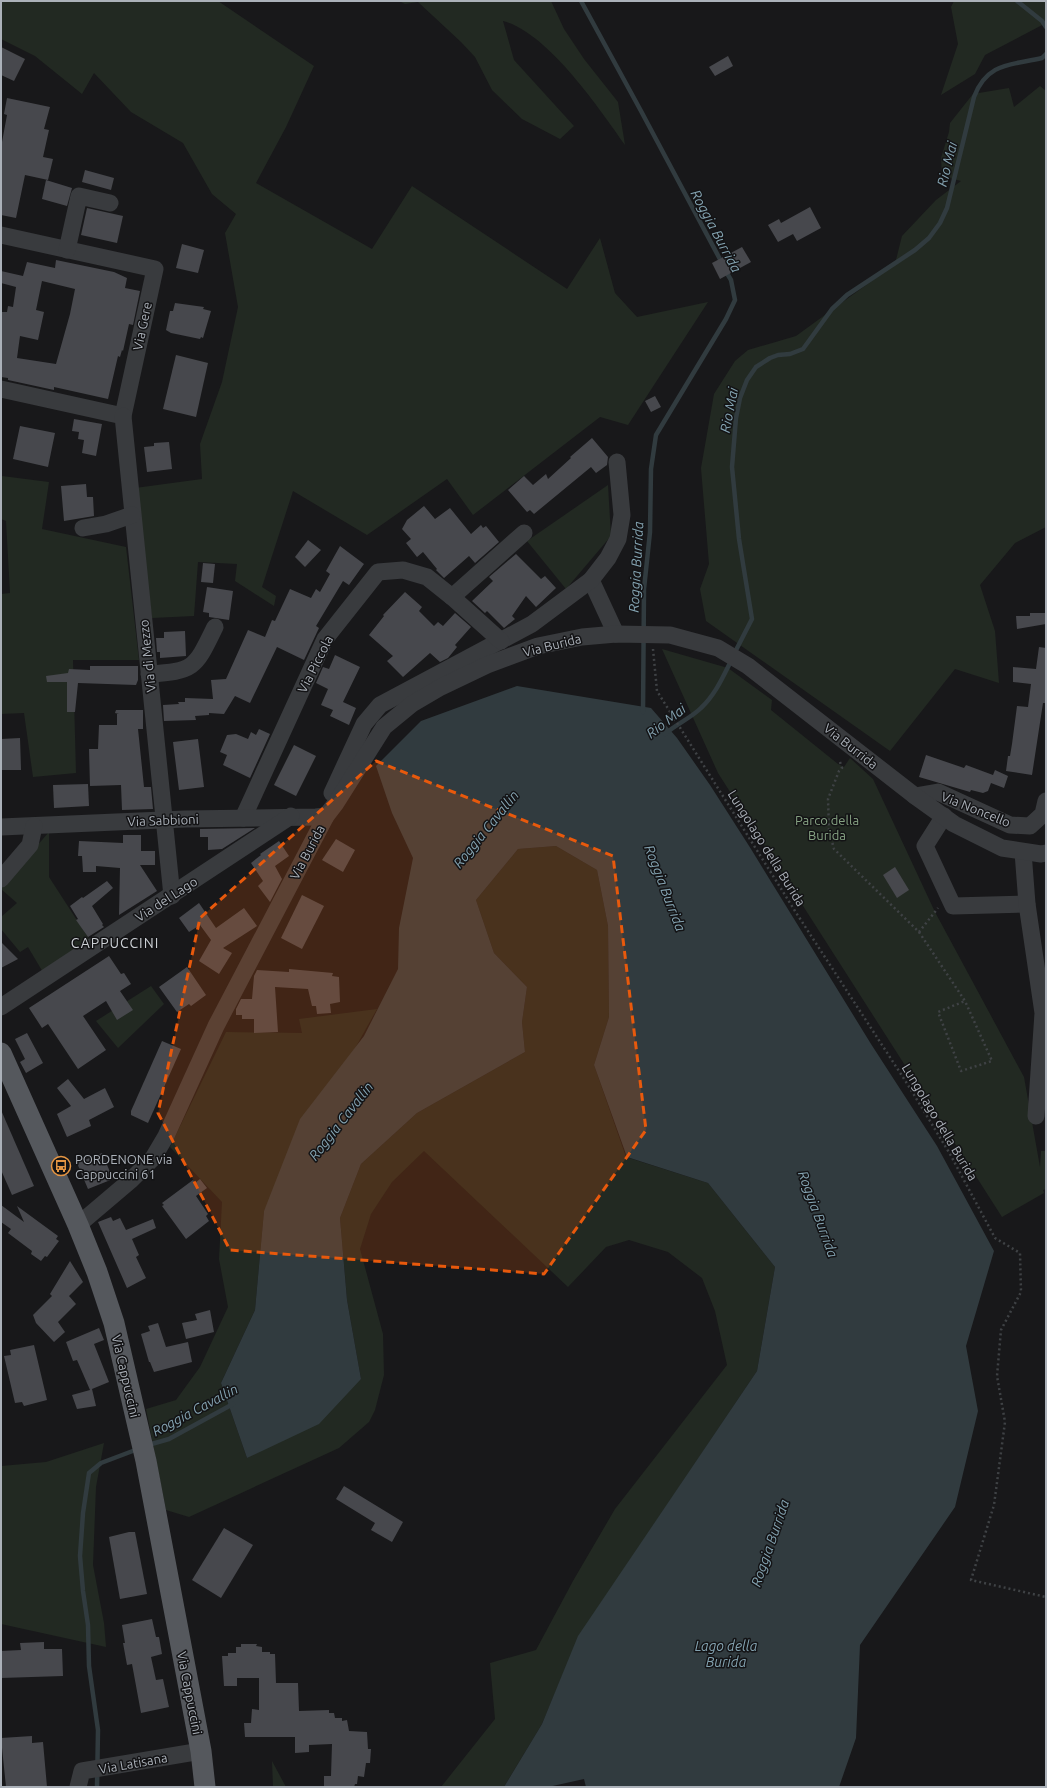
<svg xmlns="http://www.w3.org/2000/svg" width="1047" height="1788" viewBox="0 0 1047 1788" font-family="Ubuntu,sans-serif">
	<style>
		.green { fill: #222922 }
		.water { fill: #313b3f }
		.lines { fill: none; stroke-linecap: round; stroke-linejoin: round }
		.stream { stroke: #313b3f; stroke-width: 4.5 }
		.building { fill: #47484d; fill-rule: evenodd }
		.path { stroke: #3f4245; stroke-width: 2.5; stroke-dasharray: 2 3; stroke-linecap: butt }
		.minor { stroke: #393b3e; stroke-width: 17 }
		.major { stroke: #55585d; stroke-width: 21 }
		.marked { fill: #e8590c; fill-opacity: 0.2; stroke: #e8590c; stroke-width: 3; stroke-dasharray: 8 5; stroke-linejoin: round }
		.labels { text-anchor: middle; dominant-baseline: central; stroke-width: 3; stroke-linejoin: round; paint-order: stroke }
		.street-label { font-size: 13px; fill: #abb1b9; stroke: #131315 }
		.park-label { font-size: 13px; fill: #86a283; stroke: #131315 }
		.poi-label { font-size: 13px; fill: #abb1b9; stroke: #131315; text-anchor: start }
		.water-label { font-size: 14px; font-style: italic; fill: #84a3b1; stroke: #131315 }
		.neighbourhood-label { font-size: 14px; letter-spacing: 1px; fill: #ccd0d5; stroke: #131315 }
	</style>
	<rect width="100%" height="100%" fill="#18181a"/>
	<g class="green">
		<polygon points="1,1 218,1 314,66 286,127 256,183 372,249 412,186 567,289 600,238 615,293 637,317 708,302 628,425 600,417 473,515 447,479 367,535 293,491 262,587 276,596 274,606 235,581 237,564 198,562 194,616 152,618 135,488 202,479 200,444 222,382 238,307 225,233 236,214 212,194 183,143 131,112 94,73 82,94 35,56 1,39"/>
		<path d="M399 1H551L564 29 584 59 618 102 625 145C599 108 547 32 503 21L514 60 574 126 560 139 522 119 492 90 475 57 461 42 418 2 405 4Z"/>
		<polygon points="954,1 1046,1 1046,23 985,55 975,74 941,95 958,44 951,7"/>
		<polygon points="1040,86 1046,91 1046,527 1015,543 980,585 995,631 999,683 955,669 890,751 706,621 700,589 709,564 701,468 714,394 735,361 748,350 796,336 895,264 902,236 936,200 961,181 942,176 941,158 949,132 950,123 973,94 1009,88 1014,107"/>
		<polygon points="2,476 49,482 42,529 126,547 139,660 73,660 76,773 33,777 24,713 1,714 1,594 10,593 6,521 1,519"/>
		<polygon points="608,485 611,536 566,589 527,541"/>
		<polygon points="662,649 728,668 772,700 771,710 838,764 844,767 850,758 873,779 935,912 1024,1077 1040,1167 1041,1151 1046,1151 1046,1189 1043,1190 1044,1193 1002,1217 718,773"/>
		<polygon points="49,832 49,877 91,942 44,974 28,947 20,952 1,929 1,917 17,903 1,889 1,887"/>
		<polygon points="556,846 597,870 608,926 609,1017 594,1065 626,1157 708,1183 775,1267 757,1371 579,1636 542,1724 504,1787 441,1787 495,1719 490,1663 536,1650 573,1581 615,1509 727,1365 715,1311 702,1278 668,1252 629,1240 606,1247 568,1287 424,1151 392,1182 371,1214 360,1249 383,1334 384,1375 375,1410 369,1422 339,1448 189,1517 166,1510 146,1409 176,1400 200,1367 228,1307 219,1259 222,1202 170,1147 226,1032 302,1033 299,1019 377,1009 264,1211 255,1310 221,1383 247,1458 361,1379 347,1300 340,1218 361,1164 417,1113 525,1052 522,1022 527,987 494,953 476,900 518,849"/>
		<polygon points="151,986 164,1004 118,1048 96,1021"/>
		<polygon points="104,1443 96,1487 93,1565 104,1623 106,1647 1,1624 1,1466 46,1462"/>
		<polygon points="272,1761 286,1787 273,1787"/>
	</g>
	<polygon class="water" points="517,686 651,708 677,738 710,785 751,849 871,1044 937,1146 994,1251 966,1346 978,1411 955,1507 860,1645 856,1738 839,1787 586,1787 584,1779 548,1787 504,1787 542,1724 578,1636 757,1371 775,1267 708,1183 627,1157 594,1065 609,1017 608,926 597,870 556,846 518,849 476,900 494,953 527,987 522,1022 525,1052 417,1113 361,1164 340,1218 347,1300 361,1379 319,1424 247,1458 221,1383 255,1310 264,1211 300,1119 364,1036 398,969 399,928 413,858 392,813 376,766 421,721"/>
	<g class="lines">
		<g class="stream">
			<polyline points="581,1 641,111 722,263"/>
			<polyline points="1017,1 1042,21 1046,27"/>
			<path d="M734 654 752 619 739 539 732 467 736 418 740 398 747 380 756 367 770 358 778 355 790 354 803 349 832 309 847 295 915 250 929 238 940 223 947 208 974 97C987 62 1012 65 1042 58L1046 54"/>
			<polyline points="643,712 644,589 650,532 651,469 656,435 726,319 735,300 731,280 725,270"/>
			<path d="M665 734C676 724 691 718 701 708 715 695 723 677 731 661"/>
			<polyline points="148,1445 169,1439 233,1404"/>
			<polyline points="97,1787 98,1730 89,1666 88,1625 83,1591 80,1556 83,1513 89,1473 101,1463 138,1449"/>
		</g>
	</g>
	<g class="building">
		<polygon points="1,47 25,59 14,81 1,75"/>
		<polygon points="728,56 733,66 715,76 709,67"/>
		<polygon points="7,98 50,107 44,129 49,130 43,157 53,159 48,180 25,175 16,218 1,215 1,142 2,142 7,115 4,114"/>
		<polygon points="85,170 114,178 111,190 82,182"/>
		<polygon points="46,180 72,188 67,206 42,199"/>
		<polygon points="810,207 821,228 797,241 793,234 778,242 768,225 779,219 781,223"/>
		<polygon points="87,208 123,216 117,243 81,235"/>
		<polygon points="182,244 204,250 198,273 176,268"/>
		<polygon points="742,247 751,262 720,279 712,263"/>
		<path d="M56 260 114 272 127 278 125 288 140 291 133 325 129 324 123 351 122 350 120 357 118 356 108 399 54 387V390L8 380V378L1 377V312H7L8 306 13 307 16 287 1 283V271L23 276 27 262 55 268ZM42 281 75 289 70 314 56 364 17 358 20 336 38 340 44 312 36 310Z"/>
		<polygon points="175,303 204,307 203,309 211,311 203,338 201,337 200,339 171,333 166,330 170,311 173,311"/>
		<polygon points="176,355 208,363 196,417 163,409"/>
		<polygon points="655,396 661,407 651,412 645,401"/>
		<polygon points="74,419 102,424 96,456 82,453 84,440 78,439 79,432 72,431"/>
		<polygon points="20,426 55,433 48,467 13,459"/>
		<polygon points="592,438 608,457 607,465 596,473 591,467 534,514 530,510 527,512 508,490 524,476 533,485 546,474 548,479 571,458 570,457"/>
		<polygon points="169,442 172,469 147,472 144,447 154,446 154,443"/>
		<polygon points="86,484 87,497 93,497 94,516 64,521 61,486"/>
		<polygon points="424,506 435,519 450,508 471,534 481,525 483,528 486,526 499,542 475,563 469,556 444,578 436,570 437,569 423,552 417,557 406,543 411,539 402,529 407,520"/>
		<polygon points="308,540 321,550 305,567 295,557"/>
		<polygon points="340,546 364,564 349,585 343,581 316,626 319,628 304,660 277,647 250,703 235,696 224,714 209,713 209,715 195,716 196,720 164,721 163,705 179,704 178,702 185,702 185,698 213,699 211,680 226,679 248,630 265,637 272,620 275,621 290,589 311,598 316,589 320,592 330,574 326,571"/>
		<polygon points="516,554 541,579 545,576 556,588 536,607 526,596 512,616 515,619 504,628 487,611 485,613 472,601 493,581 489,577"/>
		<polygon points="203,563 215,564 213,583 201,582"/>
		<polygon points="207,587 233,591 229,620 209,617 209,613 203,612"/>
		<polygon points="405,592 422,607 419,611 434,626 438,622 443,626 455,613 471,627 455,645 457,647 448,658 440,662 430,653 403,677 387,661 393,656 369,635 384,616 383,615"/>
		<polygon points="1030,613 1046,613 1046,624 1017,629 1016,616 1030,616"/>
		<polygon points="185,631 186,656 160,658 160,652 157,652 156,638 164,638 164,632"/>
		<polygon points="1039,647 1046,648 1046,703 1043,703 1032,775 1006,771 1008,756 1010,756 1012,744 1017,706 1028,707 1031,684 1013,682 1013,667 1036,669"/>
		<polygon points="335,655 360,667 343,702 356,708 349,725 330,716 333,710 321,705 328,689 316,683 323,667 329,669"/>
		<polygon points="90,666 138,666 138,680 136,685 78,683 75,712 67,712 67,682 47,682 46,676 68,673 69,669 90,670"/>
		<polygon points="116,710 143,710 143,729 138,729 144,787 151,787 153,809 122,810 121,785 90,786 89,749 98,749 99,725 117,725 117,714 119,714 115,713"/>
		<polygon points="259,729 270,734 250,778 223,765 227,755 220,752 227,735 236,734 248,739 251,732 256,735"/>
		<polygon points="20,738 21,770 1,770 1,739"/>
		<polygon points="198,739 204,787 179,790 173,742"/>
		<polygon points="294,745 316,756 296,796 274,785"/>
		<polygon points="926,755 964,768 966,765 993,775 995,770 1008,776 1004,788 991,783 988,791 983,793 971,790 970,792 919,777"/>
		<polygon points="88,784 89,806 54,808 53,785"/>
		<polygon points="255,828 222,849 208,850 208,837 200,837 200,829"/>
		<polygon points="123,835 141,835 141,851 155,851 155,865 140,865 157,891 119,915 120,868 96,866 96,872 83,872 82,856 78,856 79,841 123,843"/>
		<polygon points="336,839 355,850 343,872 322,860"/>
		<polygon points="279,841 289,856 275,866 282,879 270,902 258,886 263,881 251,863 261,855 260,854"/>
		<polygon points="895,867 909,890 897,898 883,875"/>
		<polygon points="107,881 113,888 92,906 103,924 102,925 104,927 88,937 76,920 78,919 70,906 82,897 83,898"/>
		<polygon points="302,895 324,906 302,949 281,938"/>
		<polygon points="199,903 216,928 244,908 257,926 223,948 232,953 219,974 199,961 211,940 200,925 189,932 179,918"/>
		<polygon points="1,942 18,959 1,968"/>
		<polygon points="109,956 121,974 124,973 131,984 120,991 133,1010 117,1020 106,1001 83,1016 106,1050 78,1069 48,1024 42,1028 29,1008"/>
		<polygon points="187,967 206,995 191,1006 189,1004 177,1012 159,987"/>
		<polygon points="289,969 333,973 332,976 339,977 340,1002 330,1004 331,1013 317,1014 316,1006 312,1006 308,989 275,987 278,1032 254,1033 254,1019 242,1019 242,1015 236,1015 236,1009 241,999 252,999 254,976 257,970 289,972"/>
		<polygon points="27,1033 43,1063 26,1073 20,1062 25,1059 15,1039"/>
		<polygon points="162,1041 181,1049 148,1123 131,1115 131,1111"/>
		<polygon points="68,1079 84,1099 105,1088 114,1107 89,1120 91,1126 67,1137 57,1114 71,1106 57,1088"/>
		<polygon points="1,1110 34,1186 12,1195 1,1170"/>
		<polygon points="102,1153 113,1179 88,1189 77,1163"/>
		<polygon points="200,1179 207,1188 196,1196 208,1214 206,1216 209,1221 186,1239 162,1206 164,1205 162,1203 193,1180 195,1183"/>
		<polygon points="1,1205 24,1222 17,1206 58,1236 56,1239 59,1241 47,1257 45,1256 41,1261 31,1254 32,1251 8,1233 11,1229 1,1222"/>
		<polygon points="111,1217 113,1221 120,1218 126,1230 153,1219 156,1228 132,1239 139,1255 136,1257 146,1278 127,1288 98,1222"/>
		<polygon points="70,1261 83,1282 69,1296 76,1304 58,1322 65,1332 54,1342 36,1323 33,1315 52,1296 50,1294"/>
		<polygon points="210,1310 214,1332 186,1339 182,1323 197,1320 195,1314"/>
		<polygon points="158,1323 166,1347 188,1342 192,1362 154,1372 150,1362 149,1362 141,1334 150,1331 148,1326"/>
		<polygon points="99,1328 104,1340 94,1344 109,1382 92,1389 96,1406 77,1409 72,1395 90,1390 77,1360 73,1361 66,1342"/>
		<polygon points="34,1345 47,1400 24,1406 22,1402 15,1403 4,1356 11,1355 10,1350"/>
		<polygon points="344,1486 403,1522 392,1542 371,1530 375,1523 336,1499"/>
		<polygon points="224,1528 253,1545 221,1598 192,1580"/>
		<polygon points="129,1532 135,1532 147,1594 120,1599 109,1537"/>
		<polygon points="152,1619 156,1637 159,1637 162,1654 151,1657 156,1680 163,1679 169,1707 141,1713 132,1664 127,1665 123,1643 125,1643 122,1625"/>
		<polygon points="44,1642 44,1649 62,1649 63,1676 1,1678 1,1651 21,1650 20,1643"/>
		<polygon points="241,1644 257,1644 256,1646 262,1647 262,1652 270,1652 270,1654 275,1654 276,1683 298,1683 299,1711 329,1710 329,1713 334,1713 335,1718 342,1718 342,1721 347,1720 349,1731 367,1732 368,1749 371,1749 370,1763 366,1763 364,1777 358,1776 357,1784 355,1784 354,1787 324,1787 324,1776 331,1776 332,1744 309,1745 309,1752 295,1753 295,1737 245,1737 244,1723 251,1723 252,1709 259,1710 259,1678 237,1678 237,1686 224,1686 222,1656 228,1656 228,1653 236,1653 236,1647 241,1647"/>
		<polygon points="32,1736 32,1743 43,1742 47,1787 6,1787 1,1738"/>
	</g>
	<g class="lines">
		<g class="path">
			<polyline points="653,649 657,691 795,911 908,1085 950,1154 995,1238 1020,1253 1021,1292 1001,1330 997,1376 1005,1422 994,1505 971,1580 1046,1597"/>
			<polyline points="840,762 842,768 839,771 828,799 829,830 834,849 919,932 938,908"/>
			<polyline points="919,932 965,1001 992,1061 961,1071 938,1012 965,1001"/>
		</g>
		<g class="minor">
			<polyline points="1,235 155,269 123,416 1,389"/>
			<polyline points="67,250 79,196 110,203"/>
			<polyline points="123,416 172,896"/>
			<polyline points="83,528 106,524 132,515"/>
			<polyline points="591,580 616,634"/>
			<polyline points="452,597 524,533"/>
			<path d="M149 674C195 671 195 668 215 627"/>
			<polyline points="332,793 364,724 380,705 532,624 591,580 608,558 618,539 622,515 617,462"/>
			<polyline points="915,796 938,792 1010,825 1030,826 1043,814 1046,801"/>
			<polyline points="944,816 925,846 953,906 1027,904"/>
			<polyline points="243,818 325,639 378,572 403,570 427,577 452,597 501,641"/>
			<polyline points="1,827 185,819 316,817 326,816"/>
			<polyline points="1023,852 1027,904 1043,1013 1036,1116"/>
			<polyline points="1,879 30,845 34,826"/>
			<polyline points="1,1007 291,816"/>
			<polyline points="78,1225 131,1180 153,1158 166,1136 216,1026 326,816 336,803 384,727 412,704 441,687 487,665 538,646 582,637 616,634 670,635 718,648 748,666 915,796 954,824 1002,848 1041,854 1046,853"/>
			<polyline points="78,1787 82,1771 201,1751"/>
		</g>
		<polyline class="major" points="1,1053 78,1225 97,1272 114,1323 146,1461 201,1751 205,1787"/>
	</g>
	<path class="marked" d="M376 761 613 856 646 1130 544 1274 230 1250 158 1113 200 918Z"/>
	<defs>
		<g id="bus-ring" transform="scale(1)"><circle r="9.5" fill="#131315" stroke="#e69643" stroke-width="1.5"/><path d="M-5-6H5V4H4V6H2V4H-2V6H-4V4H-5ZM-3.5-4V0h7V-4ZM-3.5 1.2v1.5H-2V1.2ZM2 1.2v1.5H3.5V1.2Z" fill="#e69643"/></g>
	</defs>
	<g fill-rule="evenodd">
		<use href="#bus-ring" x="61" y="1166"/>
	</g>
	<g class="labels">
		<g class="street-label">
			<text transform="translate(142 326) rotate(-78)">Via Gere</text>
			<text transform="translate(552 645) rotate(-14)">Via Burida</text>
			<text transform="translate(147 656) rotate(-96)">Via di Mezzo</text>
			<text transform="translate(315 664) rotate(-63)">Via Piccola</text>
			<text transform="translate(851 746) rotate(38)">Via Burrida</text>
			<text transform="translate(976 809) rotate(22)">Via Noncello</text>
			<text transform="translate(163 820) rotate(-2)">Via Sabbioni</text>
			<text transform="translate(767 848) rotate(58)">Lungolago della Burida</text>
			<text transform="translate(307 852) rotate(-62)">Via Burida</text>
			<text transform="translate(166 899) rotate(-33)">Via del Lago</text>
			<text transform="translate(940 1122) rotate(59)">Lungolago della Burida</text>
			<text transform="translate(126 1376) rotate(77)">Via Cappuccini</text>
			<text transform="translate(190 1693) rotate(79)">Via Cappuccini</text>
			<text transform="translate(133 1763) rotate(-10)">Via Latisana</text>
		</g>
		<g class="park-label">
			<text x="827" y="820">Parco della<tspan x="827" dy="15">Burida</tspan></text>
		</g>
		<g class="poi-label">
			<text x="75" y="1159">PORDENONE via<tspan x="75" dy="15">Cappuccini 61</tspan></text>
		</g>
		<g class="water-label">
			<text transform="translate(947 164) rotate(-76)">Rio Mai</text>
			<text transform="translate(716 231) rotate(62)">Roggia Burrida</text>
			<text transform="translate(729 410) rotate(-79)">Rio Mai</text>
			<text transform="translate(636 567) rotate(-87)">Roggia Burrida</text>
			<text transform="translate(666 721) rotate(-38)">Rio Mai</text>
			<text transform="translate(486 829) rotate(-51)">Roggia Cavallin</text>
			<text transform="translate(665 888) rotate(69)">Roggia Burrida</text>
			<text transform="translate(341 1121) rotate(-52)">Roggia Cavallin</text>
			<text transform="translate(818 1214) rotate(70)">Roggia Burrida</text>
			<text transform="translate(195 1410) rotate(-28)">Roggia Cavallin</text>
			<text transform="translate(770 1543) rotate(-71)">Roggia Burrida</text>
			<text x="726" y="1646">Lago della<tspan x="726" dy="16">Burida</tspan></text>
		</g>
		<g class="neighbourhood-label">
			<text x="115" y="943">CAPPUCCINI</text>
		</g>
	</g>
	<rect width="1047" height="1788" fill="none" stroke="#abb1b9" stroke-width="4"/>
</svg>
